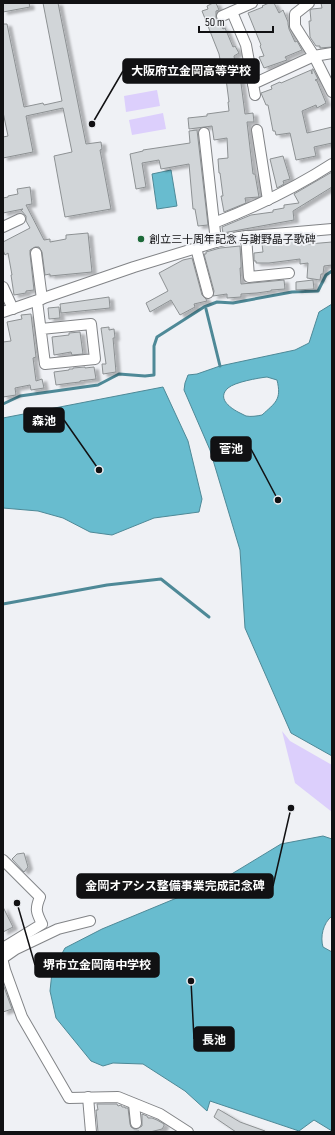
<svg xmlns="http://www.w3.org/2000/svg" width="335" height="1135" viewBox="0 0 335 1135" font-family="'Sofia Sans Condensed','Noto Sans JP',sans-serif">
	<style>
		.green { fill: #dccffc }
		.water { fill: #68bccf; stroke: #4e8997; fill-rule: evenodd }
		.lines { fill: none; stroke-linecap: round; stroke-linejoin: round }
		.stream { stroke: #4e8997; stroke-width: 3 }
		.building { fill: #d1d5d8; stroke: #8d9193; filter: url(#shadow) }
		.minor-casing { stroke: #828487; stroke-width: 12 }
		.minor { stroke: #fff; stroke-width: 10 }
		.poi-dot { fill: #1c6938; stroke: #eff1f5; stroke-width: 1.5 }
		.labels { text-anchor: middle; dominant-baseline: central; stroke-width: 4; stroke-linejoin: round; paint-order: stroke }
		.poi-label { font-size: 11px; fill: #111113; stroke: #eff1f5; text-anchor: start }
		.leader { fill: none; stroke: #111113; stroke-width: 1.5 }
		.callout-dot { fill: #111113; stroke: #eff1f5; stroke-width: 1.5 }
		.callout { fill: #111113; stroke: #111113; stroke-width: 1.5 }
		.callout-label { font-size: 12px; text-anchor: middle; font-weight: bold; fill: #fff }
	</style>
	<defs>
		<filter id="shadow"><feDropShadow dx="4.5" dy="2.5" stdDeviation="1" flood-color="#0004"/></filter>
	</defs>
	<rect width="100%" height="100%" fill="#eff1f5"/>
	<g class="green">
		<polygon points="157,90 160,106 126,112 124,96"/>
		<polygon points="163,113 166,129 132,135 129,120"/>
		<polygon points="282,731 290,741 332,765 332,812 295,783"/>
	</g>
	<g class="water">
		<polygon points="171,170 177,206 157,209 152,174"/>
		<path d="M332 304V756L291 733 245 628 240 550 210 450 184 390 185 383 188 375 197 374 220 366 295 350 309 343 319 312ZM267 377 277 380C282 400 275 403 262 415 257 416 251 417 246 416 243 415 241 413 238 412 229 407 217 398 228 388 235 382 258 378 267 377Z"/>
		<polygon points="163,387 188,441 202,499 199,512 154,518 112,535 90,532 63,518 38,511 3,508 3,418"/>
		<path d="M323 836 332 839V916C323 923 320 937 323 947L332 952V1131L314 1120 299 1131 210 1101 207 1111 185 1091 143 1064 113 1063 103 1066 91 1061 56 1018 50 991 52 972 65 948 102 929 225 878 281 844Z"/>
	</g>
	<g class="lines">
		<g class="stream">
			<polyline points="206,309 220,366"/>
			<polyline points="3,404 20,396 98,385 119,374 145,376 154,375 154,346 157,337 204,307 217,302 233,303 292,292 318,291 326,275 332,271"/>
			<polyline points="3,604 107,585 161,579 209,617"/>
		</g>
	</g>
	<g class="building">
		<polygon points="3,3 29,3 30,7 3,12"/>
		<polygon points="43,3 58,3 86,144 101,142 102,149 100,150 111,209 65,217 54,156 72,152 63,108 26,116 33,152 3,158 3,137 8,136 3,112 3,24 7,24 24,107 43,103 44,105 62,101"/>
		<polygon points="213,3 216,3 219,10 216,11 216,19 220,22 223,29 225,28 233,47 235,46 239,53 234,56 236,69 239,68 245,114 253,113 254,122 247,122 253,174 255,174 259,197 245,198 246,203 224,212 221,196 223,196 220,173 219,173 218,159 228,158 227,138 214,140 212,126 189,129 188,118 207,116 207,114 229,111 228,102 229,102 226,79 225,79 223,69 222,70 219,54 202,11 208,9 207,6"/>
		<polygon points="269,3 274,3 279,13 283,10 288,22 288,24 289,29 295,42 297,41 302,50 285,57 287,60 264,68 259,57 264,56 260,46 261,45 248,13 263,7 262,6"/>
		<polygon points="321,3 332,3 332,47 320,48 320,46 316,46 310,37 309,21 311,21 310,10 312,9 322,8"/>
		<polygon points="312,69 313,69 318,79 315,80 317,81 326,103 317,108 316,105 302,111 307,133 332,127 332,143 314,147 316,156 296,160 290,133 276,135 275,131 273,131 268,105 266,105 261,93 272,89 271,86 280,82 281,83 311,70 312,74"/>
		<polygon points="197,130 208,225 198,226 195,209 193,209 189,164 161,169 159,160 142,163 146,187 136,189 130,154 143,151 143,150 190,143 189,131"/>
		<polygon points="283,156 290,179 283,181 284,184 277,188 270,159"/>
		<polygon points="332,172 332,187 293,211 294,220 223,233 222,227 251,215 273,212 273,210 284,208 284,205 299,203 294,194"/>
		<polygon points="30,187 32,204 26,205 44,240 50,239 50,242 66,239 66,235 88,233 92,272 50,276 50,274 45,275 42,252 39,247 35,247 30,250 30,254 34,290 26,291 26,293 14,295 11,275 12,275 8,253 5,255 3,250 3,242 30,228 26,221 26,216 21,210 23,209 3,213 3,198 8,197 8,196 18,194 17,189"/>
		<polygon points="296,239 297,245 332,242 332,265 324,266 323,274 321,274 320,280 307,278 308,263 300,264 300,259 269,263 256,263 256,261 254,261 254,253 263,252 262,244 267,244 267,243 271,242 270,241"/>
		<polygon points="240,246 241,263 241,268 240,268 241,284 284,280 285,289 271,290 271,291 257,293 241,294 241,297 227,298 227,294 213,296 214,291 204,254 206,254 206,252 220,248"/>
		<polygon points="192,258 202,295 206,299 207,301 194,304 195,307 180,315 171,300 150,312 146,303 168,291 159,273 183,260"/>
		<polygon points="313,280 314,289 296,290 296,282"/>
		<polygon points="109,297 110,308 61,313 60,304"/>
		<polygon points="59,307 60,318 49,319 48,308"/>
		<polygon points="31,314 36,357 33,358 36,381 42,379 44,388 31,390 30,385 15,388 16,395 3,397 3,342 11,341 7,322 22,319 21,315"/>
		<polygon points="109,327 109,330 114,329 115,338 113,338 116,372 103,374 102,364 106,364 101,328"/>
		<polygon points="80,332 83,354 72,355 71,352 54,355 52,337 69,335 69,333"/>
		<polygon points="85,367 85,368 94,367 96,379 80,381 80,382 71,383 56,385 54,372 69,370 69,369 73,369 73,368"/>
		<polygon points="24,853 28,867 24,872 12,859 17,854"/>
		<polygon points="3,907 13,927 3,932"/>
		<polygon points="3,984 12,1009 3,1012"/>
		<polygon points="97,1104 117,1104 118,1106 121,1105 122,1107 125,1107 125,1108 128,1108 130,1124 131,1127 134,1129 137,1129 142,1126 142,1114 147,1116 148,1118 152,1118 157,1120 164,1124 164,1126 162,1129 150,1132 139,1132 139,1131 127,1132 98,1132 96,1110 98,1110"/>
		<polygon points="218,1109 240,1122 265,1131 265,1132 236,1132 214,1117"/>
	</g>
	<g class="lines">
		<g class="minor-casing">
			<g id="minor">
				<polyline points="309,3 295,14 295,26 314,56 332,92"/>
				<polyline points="232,12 246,45 255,95"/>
				<polyline points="222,16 252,3"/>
				<polyline points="253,84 314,56 332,53"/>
				<polyline points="257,130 268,200"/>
				<polyline points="204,133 214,223"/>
				<polyline points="3,227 20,219"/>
				<polyline points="246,236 249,277 289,273"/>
				<path d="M216 242 214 223C255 207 295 188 332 164"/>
				<polyline points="196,248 208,293"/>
				<polyline points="36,253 42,299"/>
				<polyline points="3,287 13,309"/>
				<polyline points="37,301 45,364 95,359 91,324 41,329"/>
				<polyline points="3,312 134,267 216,242 239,237 332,229"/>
				<path d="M3 860 40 897C35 909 36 912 42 924L3 948"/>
				<polyline points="3,958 16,949 58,929 90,921"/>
				<polyline points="3,962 5,970 22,1017 69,1098 118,1097 160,1114 188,1132"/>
				<polyline points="88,1097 91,1132"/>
				<polyline points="134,1104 136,1123"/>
			</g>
		</g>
		<use href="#minor" class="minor"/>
	</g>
	<circle class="poi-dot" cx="141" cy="239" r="4"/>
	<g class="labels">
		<g class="poi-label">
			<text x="149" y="239">創立三十周年記念 与謝野晶子歌碑</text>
		</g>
	</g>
	<path class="leader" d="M92 124L123 71M99 470L64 420M278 500L251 449M291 808L273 886M17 903L35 965M191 981L194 1039"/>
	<g class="callout-dot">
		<circle cx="92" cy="124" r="4"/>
		<circle cx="99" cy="470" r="4"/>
		<circle cx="278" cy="500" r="4"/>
		<circle cx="291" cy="808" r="4"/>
		<circle cx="17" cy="903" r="4"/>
		<circle cx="191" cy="981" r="4"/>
	</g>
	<g class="callout">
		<rect x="123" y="59" width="136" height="24" rx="4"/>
		<rect x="24" y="408" width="40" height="24" rx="4"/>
		<rect x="211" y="437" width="40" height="24" rx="4"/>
		<rect x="77" y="874" width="196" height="24" rx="4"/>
		<rect x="35" y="953" width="124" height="24" rx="4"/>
		<rect x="194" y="1027" width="40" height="24" rx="4"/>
	</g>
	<g class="callout-label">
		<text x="191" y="75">大阪府立金岡高等学校</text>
		<text x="44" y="425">森池</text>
		<text x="231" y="453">菅池</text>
		<text x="175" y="890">金岡オアシス整備事業完成記念碑</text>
		<text x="97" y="969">堺市立金岡南中学校</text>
		<text x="214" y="1044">長池</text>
	</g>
	<rect width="335" height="1135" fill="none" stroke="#111113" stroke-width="8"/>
	<path d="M199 26v6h74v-6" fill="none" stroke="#111113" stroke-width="2"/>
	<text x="205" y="26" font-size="12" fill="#111113" stroke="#eff1f5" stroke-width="3" paint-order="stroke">50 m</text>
</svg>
